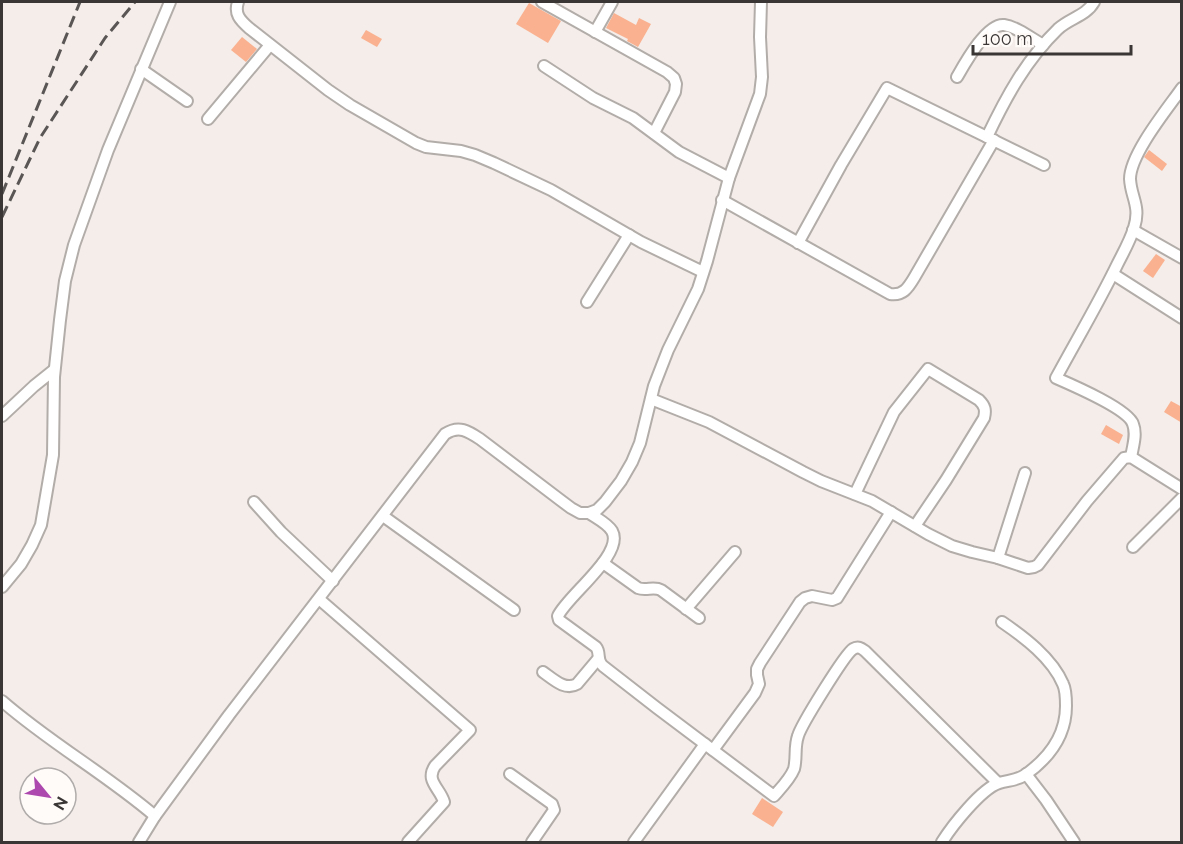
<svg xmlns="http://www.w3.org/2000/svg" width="1183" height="844" viewBox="0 0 1183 844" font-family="Raleway,sans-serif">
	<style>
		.building { fill: #fab18f }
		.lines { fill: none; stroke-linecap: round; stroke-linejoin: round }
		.minor-casing { stroke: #b3ada9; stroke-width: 14 }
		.minor { stroke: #fff; stroke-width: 10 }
		.rail { stroke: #5a5655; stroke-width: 3; stroke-dasharray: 12 6; stroke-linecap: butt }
	</style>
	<rect width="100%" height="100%" fill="#f4ede9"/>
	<g class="building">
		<polygon points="529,3 561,21 548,43 516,24"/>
		<polygon points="614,13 636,25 639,18 651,24 638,47 627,41 628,39 606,28"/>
		<polygon points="366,30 382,39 377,47 361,38"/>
		<polygon points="242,37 257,49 246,62 231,50"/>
		<polygon points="1149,150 1167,164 1162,171 1144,157"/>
		<polygon points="1156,254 1165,260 1153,278 1143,271"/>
		<polygon points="1171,401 1182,407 1182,423 1164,412"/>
		<polygon points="1106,425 1123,435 1119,444 1101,434"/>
		<polygon points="762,798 783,812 773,827 752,814"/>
	</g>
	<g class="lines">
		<g class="minor-casing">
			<g id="minor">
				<path d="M238 2C234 14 240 20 249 28L328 90 350 105 416 143 426 147 461 151 475 155 494 163 551 190 641 242 703 272"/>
				<polyline points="542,2 667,72 674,78 676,84 675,92 654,133"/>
				<polyline points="595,32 612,2"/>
				<polyline points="544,66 593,98 633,118 679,152 729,178"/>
				<polyline points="141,69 187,101"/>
				<path d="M957 77C965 63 987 23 1004 25 1017 27 1031 38 1043 45"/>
				<polyline points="208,119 270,45"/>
				<path d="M987 137C1006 97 1026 60 1058 29 1070 18 1086 16 1094 2"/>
				<path d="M722 200 890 294C903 296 908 288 914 278L994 140"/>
				<polyline points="1133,230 1182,258"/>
				<polyline points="798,243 841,165 887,88 1044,165"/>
				<polyline points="1113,274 1182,318"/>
				<polyline points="587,302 629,235"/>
				<polyline points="651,399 709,422 803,472 821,481 872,501 928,534 952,546 972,552 998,558 1028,568 1034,567 1038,565 1087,501 1124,458 1131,457 1182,489"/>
				<polyline points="2,416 34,386 54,370"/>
				<path d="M1131 457C1133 446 1137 434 1133 424 1128 409 1072 385 1056 378 1076 341 1098 304 1117 265 1123 253 1130 241 1134 228 1141 206 1131 198 1130 179 1130 154 1168 108 1182 88"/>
				<path d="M855 494 894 412 928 369 979 400C985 406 986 410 984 418L946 480 915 526"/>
				<polyline points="254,502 281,532 333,581"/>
				<path d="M589 513C596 518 607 523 612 531 625 554 567 596 558 616L559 620 596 647C601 653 596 660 603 666L657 708 774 796C781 788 790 779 794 769 797 758 794 747 798 736 801 725 845 654 853 649 858 646 861 648 865 651L998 783"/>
				<polyline points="383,516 514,610"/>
				<polyline points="1133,547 1182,498"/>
				<polyline points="998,558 1025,473"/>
				<path d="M603 563 638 588C646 591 654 586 661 590L699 618"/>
				<polyline points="2,587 21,564 32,545 41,525 53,455 54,377 60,320 65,281 74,245 108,150 170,2"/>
				<path d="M319 599 470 730 435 766C425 781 440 788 444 802L408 842"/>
				<polyline points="686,609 735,552"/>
				<path d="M543 672C553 679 565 691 577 684L598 659"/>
				<path d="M2 701C50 743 106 774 155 816"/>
				<polyline points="713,750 755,693 759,684 757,675 757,669 760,663 800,602 805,598 812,596 832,600 837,598 891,512"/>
				<polyline points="510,774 552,804 554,810 532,842"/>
				<polyline points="1026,774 1046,800 1074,842"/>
				<path d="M139 842 155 816 229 715 445 434C459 425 468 431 480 439L559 499 571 508 580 513H589L597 510 605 502 621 481 632 462 640 443 654 386 668 350 698 289 707 261 729 178 760 94 762 77 760 37 761 2"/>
				<polyline points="634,842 705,744"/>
				<path d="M942 842C952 826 981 789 999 783 1008 780 1016 781 1025 775 1049 758 1066 736 1066 706 1066 699 1066 690 1063 684 1052 658 1024 637 1002 622"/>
			</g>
		</g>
		<use href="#minor" class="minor"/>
		<g class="rail">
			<polyline points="2,194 80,2"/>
			<polyline points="2,217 40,138 105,38 135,2"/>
		</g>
	</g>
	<rect width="1183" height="844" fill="none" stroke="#393635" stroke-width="6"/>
	<g transform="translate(48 796) rotate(120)"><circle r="28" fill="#fffbf9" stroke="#b0acab" stroke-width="1.5"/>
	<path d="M0-4.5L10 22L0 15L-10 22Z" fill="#ac48ae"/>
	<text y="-9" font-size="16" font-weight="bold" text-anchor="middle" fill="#393635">N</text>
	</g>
	<path d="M973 45v9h158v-9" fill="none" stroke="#393635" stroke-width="3"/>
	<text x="982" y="45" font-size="18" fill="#393635" stroke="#fffbf9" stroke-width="4.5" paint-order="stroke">100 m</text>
</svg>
